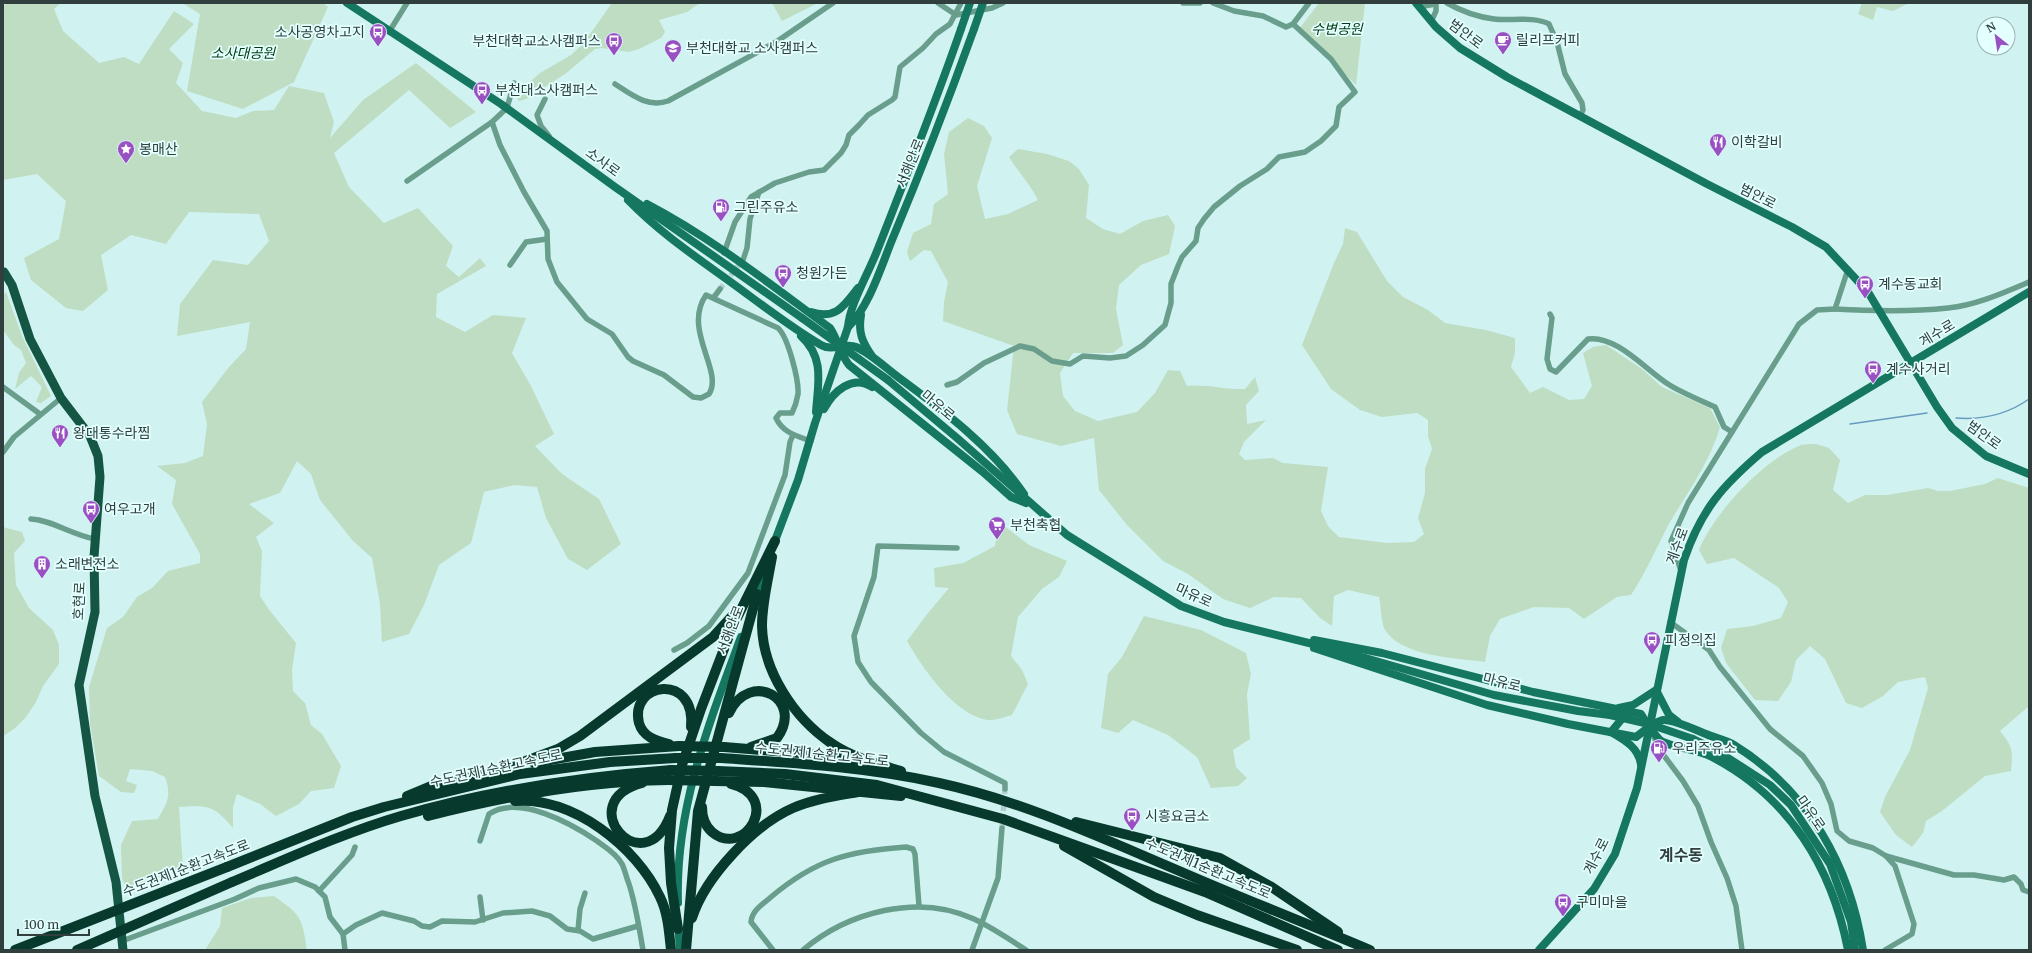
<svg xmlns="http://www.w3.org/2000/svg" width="2032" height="953" viewBox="0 0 2032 953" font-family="Merriweather,'Noto Sans KR',serif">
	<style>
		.green { fill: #bfddc2 }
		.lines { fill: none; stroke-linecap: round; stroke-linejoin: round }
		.stream { stroke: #679abf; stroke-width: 1.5 }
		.street-tunnel { stroke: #b0cfce; stroke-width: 5.5; stroke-dasharray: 5.5 3; stroke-linecap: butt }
		.street { stroke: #699e8c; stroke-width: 5.5 }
		.secondary { stroke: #157760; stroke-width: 8 }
		.primary { stroke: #145544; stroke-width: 9 }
		.highway { stroke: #08392d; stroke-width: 10 }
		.secondary-bridge { stroke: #157760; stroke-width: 8 }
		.highway-bridge { stroke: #08392d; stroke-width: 10 }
		.labels { text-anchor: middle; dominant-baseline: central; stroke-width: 3.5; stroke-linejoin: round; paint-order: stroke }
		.park-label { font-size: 14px; font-style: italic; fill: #013912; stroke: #e3fffe }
		.poi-label { font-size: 14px; fill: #303e3e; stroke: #e3fffe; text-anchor: start }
		.street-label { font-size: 14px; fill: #303e3e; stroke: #e3fffe }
		.quarter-label { font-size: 16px; font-weight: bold; fill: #303e3e; stroke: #e3fffe }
	</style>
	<rect width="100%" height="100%" fill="#d0f3f2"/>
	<g class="green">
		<path d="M8 3H61L54 9 63 31 99 63 124 57 139 64 174 11 194 24 169 49 183 63 176 83 202 111 236 118 253 111 274 110 289 86 324 93 334 122 330 138 363 100 416 63 476 112 450 128 409 90 334 153 349 187 384 223 418 208 453 246 446 266 459 277 480 258 486 266 437 294 436 317 465 332 493 315 526 318 512 353 531 386 554 434 535 446 562 474 599 499 621 544 587 570 568 559 546 518 537 487 514 485 484 492 471 543 439 565 424 605 409 634 382 642 380 604 372 558 353 541 320 500 311 474 297 461 280 493 249 504 274 523 256 537 262 551 260 596 270 611 296 643 292 670 293 691 305 703 311 725 322 734 341 766 334 788 311 791 299 804 276 816 260 804 237 794 233 807V828C214 805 208 805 179 807L183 869 126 888 122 878 121 845 132 821 158 819C167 803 172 796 165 777L152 771 130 769 126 781 137 785 134 793 121 792 99 776 90 724 89 687 107 628 123 617 137 597 152 588 168 571 200 563V554L172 504 176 480 157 466 185 463 203 456 207 424 202 402 229 367 246 349 250 322 177 336 180 304 213 260 248 265 269 241 259 214 189 212 166 244 131 235 101 255 108 290 83 311 66 308 31 280 24 258 59 239 66 201 37 174 3 180V6Z"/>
		<polygon points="182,3 323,3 328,7 294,82 243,109 187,91 200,14"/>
		<polygon points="612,3 700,3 687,12 659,20 665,32 661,38 639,49 629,52 602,48 595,49 565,74 526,99 519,101 517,99 531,81 540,73 571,55 583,44"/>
		<polygon points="772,3 818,3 782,21"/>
		<polygon points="1319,3 1365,3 1356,85 1299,29"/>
		<polygon points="1862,3 1909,3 1893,11 1877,7 1873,20 1858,14"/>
		<path d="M968 118 984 126 992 138 977 186 985 219 1008 214 1038 200C1030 184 1018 172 1009 157L1018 149 1047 154 1069 161 1079 169 1089 185 1086 218 1103 229 1120 234 1143 221 1168 215 1175 226 1169 254 1141 265 1119 285 1116 309 1123 345 1113 353H1073L1060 373 1063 396 1075 411 1098 421 1137 412 1155 393 1168 370 1180 371 1187 386C1207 384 1225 390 1245 389L1255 377 1259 391 1246 405 1247 424 1266 420 1244 442 1239 454 1245 460 1273 458 1283 463 1328 467 1321 511 1328 526 1339 537 1387 543 1414 542 1424 534 1418 518 1425 493V469L1432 449 1428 436V420L1417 413 1382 417 1360 410 1331 389 1302 345 1334 263 1343 244 1345 228 1357 232 1387 281 1403 297 1428 310 1445 323 1486 330 1515 338V353L1511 367 1530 393 1543 387 1569 400 1584 399 1592 386 1583 353 1593 347 1606 345 1642 369 1662 387 1710 408 1720 427C1710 462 1688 492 1670 522 1657 547 1646 572 1631 595L1617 597 1584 619 1569 608 1534 607 1500 619 1490 636 1485 662C1457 658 1402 657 1385 630 1381 622 1381 606 1379 597L1348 590 1334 596 1332 626 1320 618 1301 598 1274 597 1250 608 1223 599 1188 574 1163 561 1127 525 1099 490 1094 438 1061 446 1017 434 1007 410 1014 346 943 321 944 302 948 282 931 251 924 250 910 261 907 252 913 233 931 224 934 204 948 194 944 154 949 132Z"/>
		<polygon points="6,292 22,336 51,396 41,403 36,402 42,387 31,376 15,389 19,373 26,363 21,350 14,345 3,330 3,295"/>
		<path d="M1816 444 1829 448 1840 460 1833 490 1848 503 1865 495H1887L1928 488 1938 491H1950L1985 484 1998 478 2029 488V706L2000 731C2013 747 2013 751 2011 771L1985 776 1942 811 1926 821 1923 833 1912 847 1896 835 1880 812 1885 797 1910 750 1928 688 1925 677 1898 682 1883 696 1862 708 1846 703 1825 659 1810 646 1796 660 1791 682 1778 701 1755 700 1726 663 1721 648 1727 629 1753 626 1781 618 1788 602 1779 588 1734 558 1707 564 1699 550C1714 513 1763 460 1801 445 1805 444 1811 444 1816 444Z"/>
		<path d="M999 522 1029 545 1067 561 1059 577 1042 589 1018 617 1011 656 1022 670 1028 684 1012 715C1005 717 994 721 987 720 954 714 923 669 907 641L928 613 949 588 935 587 934 568 963 563 995 546Z"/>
		<polygon points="3,527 22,532 25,541 14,553 16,585 29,608 53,630 59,645 59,664 43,686 36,702 26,717 14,729 3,736"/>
		<polygon points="1144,616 1201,630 1246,653 1251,674 1247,694 1250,739 1233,750 1236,767 1247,778 1238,786 1211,788 1197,757 1168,735 1133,720 1118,733 1101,728 1108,674 1122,657"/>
		<path d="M274 896C301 915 302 917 307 950H205L220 926 222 908 251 898Z"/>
	</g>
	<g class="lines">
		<g class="stream">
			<path d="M1956 418C1982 420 2008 414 2029 399"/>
			<polyline points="1850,424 1927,413"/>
		</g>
		<g class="street-tunnel">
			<polyline points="720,289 742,261"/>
			<polyline points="1002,828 1005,789"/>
		</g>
		<g class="street">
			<polyline points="938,3 956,15 992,8 1003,3"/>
			<polyline points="1183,3 1200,3"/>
			<polyline points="1213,3 1234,11 1263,16 1286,27 1293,24 1309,3"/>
			<path d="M1447 3C1461 11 1478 17 1494 19 1510 21 1534 16 1549 24L1557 42 1565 74 1582 103 1583 110 1580 116"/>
			<polyline points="1419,7 1435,4"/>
			<polyline points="1431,22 1436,11 1436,3"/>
			<polyline points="389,32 407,3"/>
			<path d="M615 84C632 95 648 108 668 101L776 42 833 3"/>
			<polyline points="545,99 537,115 541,126 549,136"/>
			<path d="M492 122 500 145 524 192 547 231 548 259 557 282 587 319 612 334 628 357 633 361 664 375 693 397 701 398 709 394C724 371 682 330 706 295L778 328C788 337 799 380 798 394 797 400 795 407 792 413H780L776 418C783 433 797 436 811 441"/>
			<polyline points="407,181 492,122 507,108 514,83"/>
			<polyline points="724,253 735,222 751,197 775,183 809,172 824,170 841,153 846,145 849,135 859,125 868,115 892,100 895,97 900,67 923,48 936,34 950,24 961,3"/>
			<polyline points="743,260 747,248 750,219 759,192"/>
			<polyline points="510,265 526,242 547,239"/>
			<polyline points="714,297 720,289"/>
			<path d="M1835 309C1872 311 1910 312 1948 308 1976 305 2003 293 2029 282"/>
			<path d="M1550 314 1552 318 1547 359 1550 369 1556 372 1588 339C1616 335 1645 369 1668 384 1682 393 1700 400 1715 407L1724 427 1732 432"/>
			<polyline points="947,385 957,382 984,363 1020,346 1034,349 1052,361 1070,364 1083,356 1110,358 1126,356 1143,345 1165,325 1171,303 1171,284 1178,266 1182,257 1196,241 1198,228 1204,219 1214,207 1240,186 1267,169 1279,157 1305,152 1321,141 1336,126 1339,107 1355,92 1331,59 1293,24"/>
			<polyline points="3,387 40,414"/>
			<polyline points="3,452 14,437 61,398"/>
			<path d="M31 519C52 520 72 535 95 539"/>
			<polyline points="957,548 878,546 874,577 854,636 858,662 871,682 921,733 944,752 1005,783 1005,789"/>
			<polyline points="1681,571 1671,541 1688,503 1799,324 1817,310 1835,309 1848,269"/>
			<polyline points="1670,622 1709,650 1720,667 1770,729 1803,756 1822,783 1831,804 1837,831 1849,841 1873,848 1886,856 1895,866 1914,924 1912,934 1885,950"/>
			<polyline points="674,650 687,643 709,626 748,573 785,475 790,442 793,435"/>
			<polyline points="1653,735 1662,753 1683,781 1698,806 1711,842 1727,878 1736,906 1742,950"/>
			<path d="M480 841 489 814C519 794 572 824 597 841 605 847 617 854 622 864 625 870 626 877 629 884 636 906 639 927 643 950"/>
			<polyline points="1886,856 1954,875 1974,875 2004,880 2014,877 2021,884 2023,890 2029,892"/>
			<polyline points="319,891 352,855 355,847"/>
			<polyline points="480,897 483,920"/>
			<polyline points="578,930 580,909 585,893"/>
			<polyline points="343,934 356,925 382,913 414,921 422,926 430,927 442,921 475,922 503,913 532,911 550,916 567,929 580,931 593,939 638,926"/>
			<polyline points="122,941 235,899 259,888 296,879 315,887 325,897 330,917 343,934 345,950"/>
			<path d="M773 950 751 922C752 910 763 904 771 897 816 859 849 851 906 847L913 849 915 854 919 906"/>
			<path d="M803 950C848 912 918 893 974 919 993 928 1009 939 1026 950"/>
			<polyline points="972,950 998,878 1002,828"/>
		</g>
		<g class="secondary">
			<polyline points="347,3 501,104 615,187 802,318"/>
			<polyline points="1416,3 1436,27 1460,48 1507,77 1707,184 1792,227 1826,247 1868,292 1937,407 1952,428 1986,456 2029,474"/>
			<path d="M628 200C659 232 696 257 732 283 761 304 790 327 821 345 833 352 845 342 856 347 870 353 886 368 898 377 944 411 992 447 1024 494"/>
			<path d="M647 204C712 238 771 285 830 328 838 340 840 354 849 365L983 472 1011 497 1026 503"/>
			<path d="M811 312C836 320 844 306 858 288"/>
			<path d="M861 315C858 332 862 342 872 356"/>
			<path d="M848 327C869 307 881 267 892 240 921 171 948 101 974 29"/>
			<path d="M801 336C825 358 818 383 816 412"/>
			<polyline points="888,380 957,438 1067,535 1181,606 1224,622 1341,651 1494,695 1578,711 1610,715"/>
			<path d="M824 409C833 392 852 374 872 387"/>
			<path d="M773 546 798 480 815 423 848 327C849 306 869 272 877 251 906 177 935 104 961 29"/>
			<polyline points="755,599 766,567"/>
			<path d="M1314 640 1382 653 1533 692 1641 714 1649 727C1653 725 1658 721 1663 720 1673 719 1696 730 1706 734 1715 738 1726 740 1734 745 1809 791 1850 866 1863 950"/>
			<path d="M1314 648 1487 705 1568 724 1636 737 1649 727C1653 731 1658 740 1663 742 1679 749 1697 749 1712 757 1789 797 1832 867 1848 950"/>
			<polyline points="1619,708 1633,705 1656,690 1669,715 1678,722"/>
			<path d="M1618 711 1621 720 1611 732C1625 740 1639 748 1641 765"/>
			<polyline points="1693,739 1714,749 1770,785 1791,805 1830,864 1851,922 1855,950"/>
			<path d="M678 903C675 809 709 723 741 637"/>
			<polyline points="678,923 680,950"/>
			<path d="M1539 950 1594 889 1615 854 1637 788 1684 560C1701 510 1722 486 1762 452L2029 292"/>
		</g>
		<polyline class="primary" points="4,272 12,285 30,339 61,398 90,436 98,456 100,477 94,557 95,612 79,685 95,796 116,882 123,950"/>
		<g class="highway">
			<path d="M772 557C768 580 762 603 762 626 763 671 794 718 831 743 851 757 877 764 901 771"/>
			<path d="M729 713C750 669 805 699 777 738L751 747"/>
			<path d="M669 744C656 741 643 737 639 723 629 682 696 672 691 727"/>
			<polyline points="724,747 800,753 856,760"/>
			<path d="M721 758C794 763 868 767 939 783 1022 801 1099 837 1177 870 1241 898 1306 923 1370 950"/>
			<polyline points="534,763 595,752 679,746"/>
			<polyline points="718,771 785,774 877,785 1003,819 1205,892 1338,950"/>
			<polyline points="491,774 558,749 580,736 713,637 735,613"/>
			<polyline points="715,781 764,782 901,796"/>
			<path d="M642 783C571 802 643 885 670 816"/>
			<polyline points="407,796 431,786 497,772"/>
			<path d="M515 801C572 796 637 847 660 897 668 913 669 932 671 950"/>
			<path d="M702 807C702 817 704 825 712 832 744 859 783 797 731 784"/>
			<path d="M428 816C506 796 587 781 668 780"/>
			<polyline points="1076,822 1220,858 1270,886 1338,932"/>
			<polyline points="1064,846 1154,897 1197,915 1297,950"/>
			<polyline points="227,867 352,817 384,807 520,774 610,762 676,758"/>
			<path d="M232 882C287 859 343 833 401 816 490 790 579 777 671 770"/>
			<path d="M692 918C705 877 754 825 793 808 814 799 836 796 858 792"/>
			<polyline points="678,929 671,883 669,848 672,810 682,765 701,709 732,628 775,541"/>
			<polyline points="686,950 698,811 757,594"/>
		</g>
		<g class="secondary-bridge">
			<polyline points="961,29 970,3"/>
			<polyline points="974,29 983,3"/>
			<polyline points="802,318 888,380"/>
			<polyline points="1610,715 1649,724 1693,739"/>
		</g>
		<g class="highway-bridge">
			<polyline points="679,746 724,747"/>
			<polyline points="676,758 721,758"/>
			<polyline points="671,770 718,771"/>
			<polyline points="668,780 715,781"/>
			<polyline points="15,950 227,867"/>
			<polyline points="77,950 232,882"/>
		</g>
	</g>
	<defs>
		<g id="bus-pin" transform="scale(0.9)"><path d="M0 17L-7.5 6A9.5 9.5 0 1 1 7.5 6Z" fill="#9950c3" stroke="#e3fffe"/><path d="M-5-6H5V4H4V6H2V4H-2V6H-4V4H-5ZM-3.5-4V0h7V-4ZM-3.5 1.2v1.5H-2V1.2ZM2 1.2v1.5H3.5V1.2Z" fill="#fff"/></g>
		<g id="cafe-pin" transform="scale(0.9)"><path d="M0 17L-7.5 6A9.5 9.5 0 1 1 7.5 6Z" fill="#9950c3" stroke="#e3fffe"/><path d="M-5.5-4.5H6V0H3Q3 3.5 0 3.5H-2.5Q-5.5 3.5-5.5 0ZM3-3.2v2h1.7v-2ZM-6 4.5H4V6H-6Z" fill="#fff"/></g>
		<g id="university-pin" transform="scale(0.9)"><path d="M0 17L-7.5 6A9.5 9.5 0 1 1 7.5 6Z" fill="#9950c3" stroke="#e3fffe"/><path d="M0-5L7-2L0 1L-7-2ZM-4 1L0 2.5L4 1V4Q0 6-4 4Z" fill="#fff"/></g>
		<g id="restaurant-pin" transform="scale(0.9)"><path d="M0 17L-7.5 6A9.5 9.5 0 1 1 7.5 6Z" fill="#9950c3" stroke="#e3fffe"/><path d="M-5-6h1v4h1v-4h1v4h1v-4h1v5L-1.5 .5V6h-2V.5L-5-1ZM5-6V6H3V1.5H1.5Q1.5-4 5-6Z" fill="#fff"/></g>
		<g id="sight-pin" transform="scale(0.9)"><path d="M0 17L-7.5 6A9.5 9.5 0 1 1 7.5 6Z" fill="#9950c3" stroke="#e3fffe"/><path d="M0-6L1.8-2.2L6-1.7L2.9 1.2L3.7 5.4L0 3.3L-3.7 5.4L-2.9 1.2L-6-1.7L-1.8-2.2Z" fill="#fff"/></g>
		<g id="fuel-pin" transform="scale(0.9)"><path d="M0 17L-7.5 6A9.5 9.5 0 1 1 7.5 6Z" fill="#9950c3" stroke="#e3fffe"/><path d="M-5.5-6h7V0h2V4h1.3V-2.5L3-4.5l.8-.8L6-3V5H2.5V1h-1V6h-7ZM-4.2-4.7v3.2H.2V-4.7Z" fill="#fff"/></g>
		<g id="supermarket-pin" transform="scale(0.9)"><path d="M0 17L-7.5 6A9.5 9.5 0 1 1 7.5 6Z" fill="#9950c3" stroke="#e3fffe"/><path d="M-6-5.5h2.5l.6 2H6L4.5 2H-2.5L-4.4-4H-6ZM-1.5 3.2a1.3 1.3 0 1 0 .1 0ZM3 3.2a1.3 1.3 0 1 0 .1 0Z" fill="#fff"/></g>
		<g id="building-pin" transform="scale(0.9)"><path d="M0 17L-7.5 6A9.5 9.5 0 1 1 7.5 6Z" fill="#9950c3" stroke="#e3fffe"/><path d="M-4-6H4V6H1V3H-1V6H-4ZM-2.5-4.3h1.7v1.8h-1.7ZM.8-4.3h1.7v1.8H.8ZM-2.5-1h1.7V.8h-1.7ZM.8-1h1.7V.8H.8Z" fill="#fff"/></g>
	</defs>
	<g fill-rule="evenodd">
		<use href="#bus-pin" x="378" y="32"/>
		<use href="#cafe-pin" x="1503" y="40"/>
		<use href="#bus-pin" x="614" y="41"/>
		<use href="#university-pin" x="673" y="48"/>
		<use href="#bus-pin" x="482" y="90"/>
		<use href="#restaurant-pin" x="1718" y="142"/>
		<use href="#sight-pin" x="126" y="149"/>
		<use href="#fuel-pin" x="721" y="207"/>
		<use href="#bus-pin" x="783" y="273"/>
		<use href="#bus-pin" x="1865" y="284"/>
		<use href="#bus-pin" x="1873" y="369"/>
		<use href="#restaurant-pin" x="60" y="433"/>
		<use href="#bus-pin" x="91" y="509"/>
		<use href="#supermarket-pin" x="997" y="525"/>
		<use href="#building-pin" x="42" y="564"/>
		<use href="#bus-pin" x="1652" y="640"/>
		<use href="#fuel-pin" x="1659" y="748"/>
		<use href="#bus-pin" x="1132" y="816"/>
		<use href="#bus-pin" x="1563" y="902"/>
	</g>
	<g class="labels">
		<g class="park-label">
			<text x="1337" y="29">수변공원</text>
			<text x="243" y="53">소사대공원</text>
		</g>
		<g class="poi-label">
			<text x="365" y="32" text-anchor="end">소사공영차고지</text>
			<text x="1516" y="40">릴리프커피</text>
			<text x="601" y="41" text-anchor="end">부천대학교소사캠퍼스</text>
			<text x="686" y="48">부천대학교 소사캠퍼스</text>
			<text x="495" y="90">부천대소사캠퍼스</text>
			<text x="1731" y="142">이학갈비</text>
			<text x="139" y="149">봉매산</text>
			<text x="734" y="207">그린주유소</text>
			<text x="796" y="273">청원가든</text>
			<text x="1878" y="284">계수동교회</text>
			<text x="1886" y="369">계수사거리</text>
			<text x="73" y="433">왕대통수라찜</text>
			<text x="104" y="509">여우고개</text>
			<text x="1010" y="525">부천축협</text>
			<text x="55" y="564">소래변전소</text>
			<text x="1665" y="640">피정의집</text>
			<text x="1672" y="748">우리주유소</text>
			<text x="1145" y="816">시흥요금소</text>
			<text x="1576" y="902">구미마을</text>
		</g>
		<g class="street-label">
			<text transform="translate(1466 34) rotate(37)">범안로</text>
			<text transform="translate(603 162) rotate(36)">소사로</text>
			<text transform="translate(910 163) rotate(-68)">서해안로</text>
			<text transform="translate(1758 196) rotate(27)">범안로</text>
			<text transform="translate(1937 333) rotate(-31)">계수로</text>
			<text transform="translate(938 405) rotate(40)">마유로</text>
			<text transform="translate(1984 435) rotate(36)">범안로</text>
			<text transform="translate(1677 546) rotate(-70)">계수로</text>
			<text transform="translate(1194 595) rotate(24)">마유로</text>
			<text transform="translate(79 601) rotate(-87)">호현로</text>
			<text transform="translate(730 630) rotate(-69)">서해안로</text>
			<text transform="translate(1502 682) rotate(14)">마유로</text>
			<text transform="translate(822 754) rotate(6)">수도권제1순환고속도로</text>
			<text transform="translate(496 768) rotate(-12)">수도권제1순환고속도로</text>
			<text transform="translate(1811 813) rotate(55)">마유로</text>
			<text transform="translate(1596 856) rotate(-63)">계수로</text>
			<text transform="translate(186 868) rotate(-21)">수도권제1순환고속도로</text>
			<text transform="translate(1208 868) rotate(23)">수도권제1순환고속도로</text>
		</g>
		<g class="quarter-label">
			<text x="1681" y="855">계수동</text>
		</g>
	</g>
	<rect width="2032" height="953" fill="none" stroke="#303e3e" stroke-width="8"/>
	<g transform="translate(1996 36) rotate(330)"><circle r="19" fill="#e3fffe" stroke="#9bb2b1"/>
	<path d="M0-3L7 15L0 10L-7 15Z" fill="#9950c3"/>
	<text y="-6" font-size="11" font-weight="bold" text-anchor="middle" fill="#303e3e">N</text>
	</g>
	<path d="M18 929v6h71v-6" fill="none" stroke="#303e3e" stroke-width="2"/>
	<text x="24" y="929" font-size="12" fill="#303e3e" stroke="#e3fffe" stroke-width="3" paint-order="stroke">100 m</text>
</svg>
